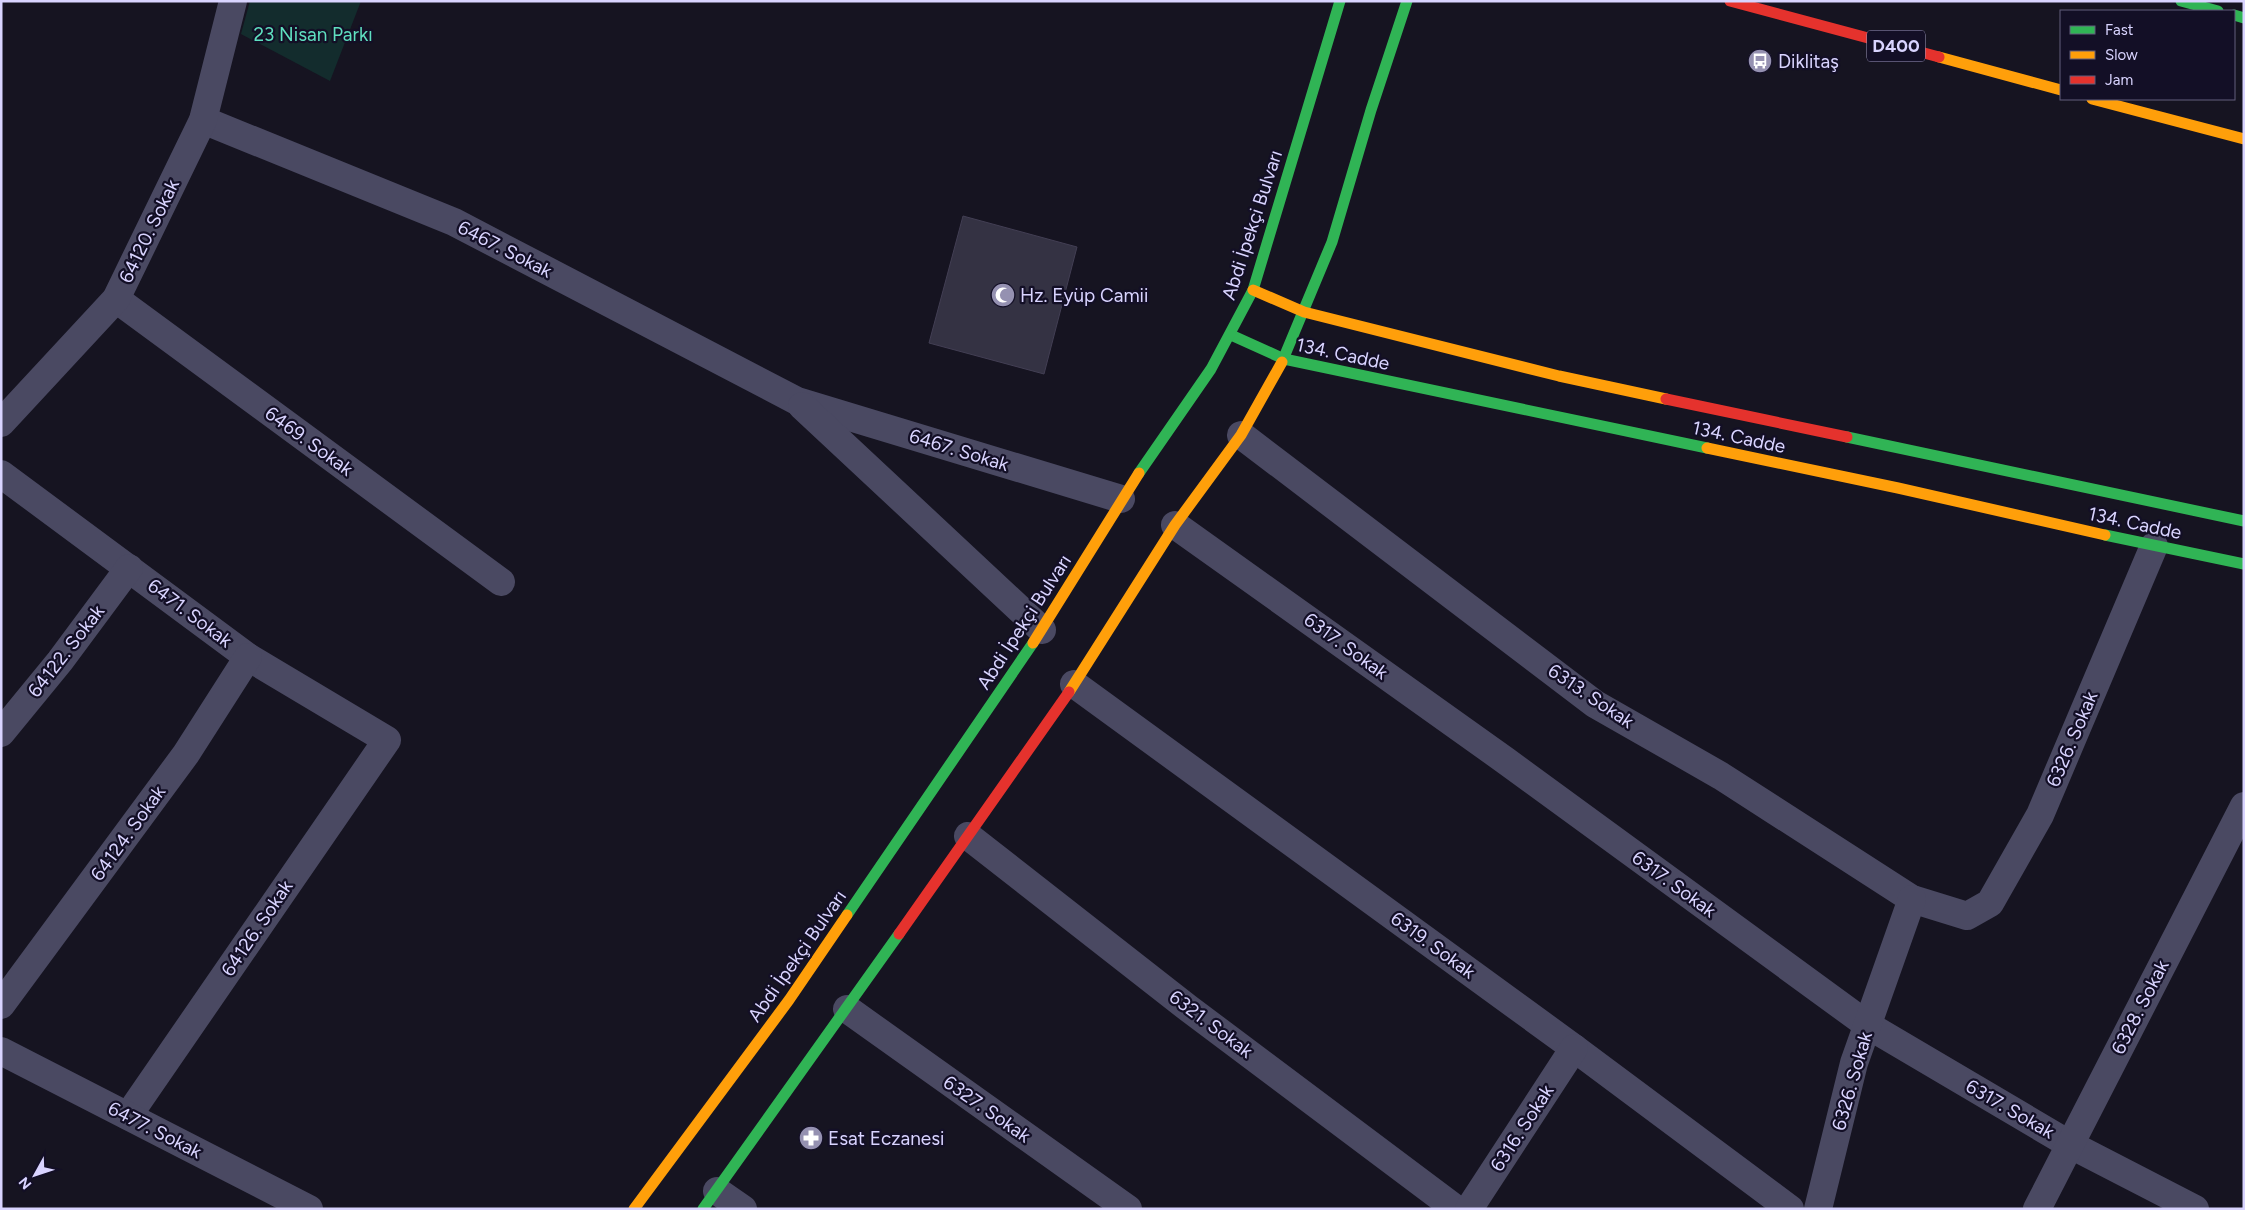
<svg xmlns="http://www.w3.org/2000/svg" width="2245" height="1210" viewBox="0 0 2245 1210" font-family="Figtree,sans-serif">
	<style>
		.green { fill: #132c2d }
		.building { fill: #343243; stroke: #433f54 }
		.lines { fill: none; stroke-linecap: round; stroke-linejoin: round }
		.street { stroke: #4a4962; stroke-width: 28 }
		.fast { stroke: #30b455; stroke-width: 11 }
		.slow { stroke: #ff9f0a; stroke-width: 11 }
		.jam { stroke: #e5322d; stroke-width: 11 }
		.labels { text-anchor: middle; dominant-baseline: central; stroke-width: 4.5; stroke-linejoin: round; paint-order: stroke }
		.shield { fill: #130f26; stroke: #9e99be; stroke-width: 1 }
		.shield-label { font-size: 18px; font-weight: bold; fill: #d9d4ff }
		.park-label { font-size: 19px; fill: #5fe0c0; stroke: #130f26 }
		.poi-label { font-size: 19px; fill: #d9d4ff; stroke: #130f26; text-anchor: start }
		.street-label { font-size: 19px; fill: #d9d4ff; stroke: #130f26 }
	</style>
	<rect width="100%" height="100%" fill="#161421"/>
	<polygon class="green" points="250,1 361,1 330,81 241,34"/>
	<polygon class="building" points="963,216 1077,247 1044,374 929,343"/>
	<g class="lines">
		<g class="street">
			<polyline points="203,120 454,222 797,401 1121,499"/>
			<polyline points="116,299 501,582"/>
			<polyline points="802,406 1042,630"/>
			<polyline points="1,423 116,299 203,120 233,1"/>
			<polyline points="1241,435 1595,704 1721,776 1912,899 1967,916 1990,903 2040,815 2154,546"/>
			<polyline points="1,474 248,657 387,740 128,1116"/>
			<polyline points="1175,525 1506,761 1869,1026 2069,1144 2195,1209"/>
			<polyline points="1074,684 1574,1048 1790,1209"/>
			<polyline points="1,733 60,661 129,568"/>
			<polyline points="968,836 1188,1008 1456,1209"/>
			<polyline points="1,1005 186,754 248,657"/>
			<polyline points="847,1009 1128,1209"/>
			<polyline points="1,1051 309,1209"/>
			<polyline points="717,1191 743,1209"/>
			<polyline points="1469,1209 1574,1048"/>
			<polyline points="1818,1209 1854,1063 1912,899"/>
			<polyline points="2037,1209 2244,806"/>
		</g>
		<g class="fast">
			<polyline points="2181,1 2218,11"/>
			<polyline points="2234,15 2244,18"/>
			<polyline points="1231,335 1284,359 1707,448"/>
			<polyline points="1282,362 1332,242 1371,110 1407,1"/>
			<polyline points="1847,437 2244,521"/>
			<polyline points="1139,473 1211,369 1253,290 1340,1"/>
			<polyline points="2105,535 2244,564"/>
			<polyline points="847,915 1033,643"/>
			<polyline points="703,1209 899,934"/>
		</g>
		<g class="slow">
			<polyline points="1939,57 2061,90"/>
			<polyline points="2092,99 2244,139"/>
			<polyline points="1253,290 1304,312 1559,376 1666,399"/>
			<polyline points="1707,448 1898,488 2105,535"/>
			<polyline points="1033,643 1139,473"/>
			<polyline points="1069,692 1175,525 1241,435 1282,362"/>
			<polyline points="634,1209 789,1000 847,915"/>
		</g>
		<g class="jam">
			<polyline points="1730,1 1939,57"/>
			<polyline points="1666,399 1847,437"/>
			<polyline points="899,934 1069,692"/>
		</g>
	</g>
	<defs>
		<g id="bus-disc" transform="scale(1.25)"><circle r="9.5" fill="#9591b1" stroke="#130f26"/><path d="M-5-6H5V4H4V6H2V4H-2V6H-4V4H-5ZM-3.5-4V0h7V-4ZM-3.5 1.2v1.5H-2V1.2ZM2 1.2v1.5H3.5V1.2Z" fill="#fff"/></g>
		<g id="mosque-disc" transform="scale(1.25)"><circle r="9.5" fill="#9591b1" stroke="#130f26"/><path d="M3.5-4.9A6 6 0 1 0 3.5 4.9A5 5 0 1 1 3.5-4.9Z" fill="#fff"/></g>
		<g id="pharmacy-disc" transform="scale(1.25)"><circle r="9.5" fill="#9591b1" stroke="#130f26"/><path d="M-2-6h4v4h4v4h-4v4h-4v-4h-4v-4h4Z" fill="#fff"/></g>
	</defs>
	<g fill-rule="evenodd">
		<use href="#bus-disc" x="1760" y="61"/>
		<use href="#mosque-disc" x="1003" y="295"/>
		<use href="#pharmacy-disc" x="811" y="1138"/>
	</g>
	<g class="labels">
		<rect class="shield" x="1867" y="30.5" width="58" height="31" rx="4"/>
		<g class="shield-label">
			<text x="1896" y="46">D400</text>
		</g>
		<g class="park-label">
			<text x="313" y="34">23 Nisan Parkı</text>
		</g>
		<g class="poi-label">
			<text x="1778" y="61">Diklitaş</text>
			<text x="1020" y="295">Hz. Eyüp Camii</text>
			<text x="828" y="1138">Esat Eczanesi</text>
		</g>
		<g class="street-label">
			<text transform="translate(1252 225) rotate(-72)">Abdi İpekçi Bulvarı</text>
			<text transform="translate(149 231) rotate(-64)">64120. Sokak</text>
			<text transform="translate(505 249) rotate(27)">6467. Sokak</text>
			<text transform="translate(1343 354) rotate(12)">134. Cadde</text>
			<text transform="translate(1739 437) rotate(12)">134. Cadde</text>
			<text transform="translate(309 441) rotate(36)">6469. Sokak</text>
			<text transform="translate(959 450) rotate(17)">6467. Sokak</text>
			<text transform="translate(2135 523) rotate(12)">134. Cadde</text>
			<text transform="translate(190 613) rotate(37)">6471. Sokak</text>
			<text transform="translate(1024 622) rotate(-57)">Abdi İpekçi Bulvarı</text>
			<text transform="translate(1346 646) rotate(36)">6317. Sokak</text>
			<text transform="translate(66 651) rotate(-52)">64122. Sokak</text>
			<text transform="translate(1591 696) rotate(34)">6313. Sokak</text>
			<text transform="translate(2072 739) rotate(-67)">6326. Sokak</text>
			<text transform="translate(128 833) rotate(-54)">64124. Sokak</text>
			<text transform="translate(1674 884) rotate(36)">6317. Sokak</text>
			<text transform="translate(257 928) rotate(-56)">64126. Sokak</text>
			<text transform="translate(1433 945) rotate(36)">6319. Sokak</text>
			<text transform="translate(797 956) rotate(-55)">Abdi İpekçi Bulvarı</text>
			<text transform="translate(2140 1007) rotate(-63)">6328. Sokak</text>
			<text transform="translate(1211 1024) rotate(37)">6321. Sokak</text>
			<text transform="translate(1852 1081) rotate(-74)">6326. Sokak</text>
			<text transform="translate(987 1109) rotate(35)">6327. Sokak</text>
			<text transform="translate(2010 1109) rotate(30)">6317. Sokak</text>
			<text transform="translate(1522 1128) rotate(-57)">6316. Sokak</text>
			<text transform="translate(155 1130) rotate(27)">6477. Sokak</text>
		</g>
	</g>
	<rect width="2245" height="1210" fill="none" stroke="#d9d4ff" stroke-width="5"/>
	<rect x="2060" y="10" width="175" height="90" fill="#130f26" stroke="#625e7d"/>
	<rect x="2070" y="26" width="25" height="8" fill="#30b455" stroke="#625e7d"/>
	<text x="2105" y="35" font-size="15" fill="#d9d4ff">Fast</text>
	<rect x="2070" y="51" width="25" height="8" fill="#ff9f0a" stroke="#625e7d"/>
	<text x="2105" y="60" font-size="15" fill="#d9d4ff">Slow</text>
	<rect x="2070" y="76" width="25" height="8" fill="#e5322d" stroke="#625e7d"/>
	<text x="2105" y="85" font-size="15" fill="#d9d4ff">Jam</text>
	<g transform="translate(35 1175) rotate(230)" stroke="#130f26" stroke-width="4" paint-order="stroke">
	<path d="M0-4L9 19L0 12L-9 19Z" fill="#d9d4ff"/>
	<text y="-8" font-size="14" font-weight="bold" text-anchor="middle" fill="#d9d4ff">N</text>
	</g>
</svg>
